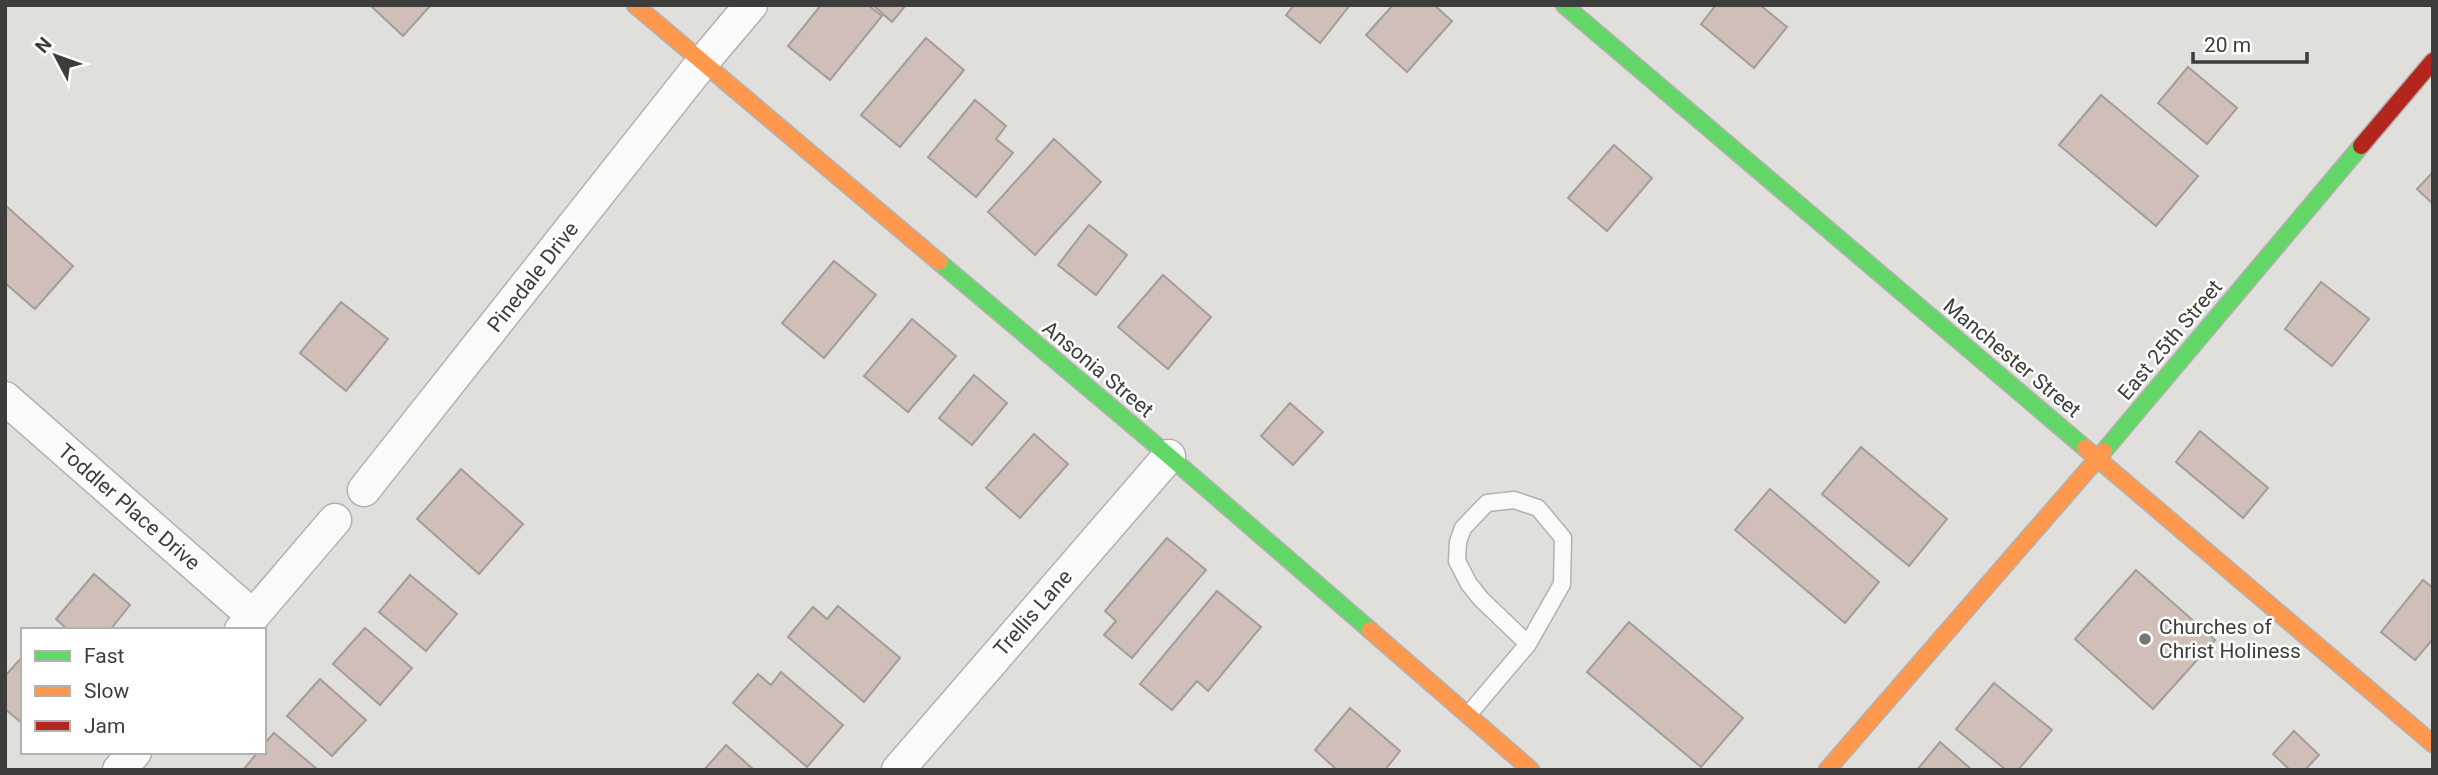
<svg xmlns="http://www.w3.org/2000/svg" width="2438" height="775" viewBox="0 0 2438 775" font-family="Roboto,sans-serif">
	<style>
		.building { fill: #d0bfb9; stroke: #a09e9c; stroke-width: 2 }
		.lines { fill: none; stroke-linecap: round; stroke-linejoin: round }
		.lane-casing { stroke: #b3b1af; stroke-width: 19 }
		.street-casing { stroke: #b3b1af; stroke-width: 35 }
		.fast-casing { stroke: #b3b1af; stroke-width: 19 }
		.slow-casing { stroke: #b3b1af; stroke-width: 19 }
		.jam-casing { stroke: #b3b1af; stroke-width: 19 }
		.lane { stroke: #fafafa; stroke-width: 16 }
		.street { stroke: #fafafa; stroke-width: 32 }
		.fast { stroke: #63d668; stroke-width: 16 }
		.slow { stroke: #ff974d; stroke-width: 16 }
		.jam { stroke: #b3261e; stroke-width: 16 }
		.poi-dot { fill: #767673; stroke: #fff; stroke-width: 2.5 }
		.labels { text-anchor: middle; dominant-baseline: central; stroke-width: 5; stroke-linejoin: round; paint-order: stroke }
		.street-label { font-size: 21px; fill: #3d3d3b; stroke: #fff }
		.poi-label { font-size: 21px; fill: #3d3d3b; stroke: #fff; text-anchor: start }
	</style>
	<rect width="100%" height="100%" fill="#e1dfdc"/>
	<g class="building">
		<polygon points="370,5 431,5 403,36"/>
		<polygon points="821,5 868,5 882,16 830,80 788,46"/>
		<polygon points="873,5 906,5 892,22"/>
		<polygon points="1294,5 1350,5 1320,43 1286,15"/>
		<polygon points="1393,5 1434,5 1452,21 1407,72 1366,35"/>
		<polygon points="1716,5 1760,5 1787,27 1754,68 1701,24"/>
		<polygon points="926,38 964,70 900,147 861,115"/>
		<polygon points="2188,67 2237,108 2207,144 2158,103"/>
		<polygon points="2101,95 2198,176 2156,226 2059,145"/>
		<polygon points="975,100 1006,126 996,139 1013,153 976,197 928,157"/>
		<polygon points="1054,139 1101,182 1035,255 988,212"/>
		<polygon points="1614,145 1652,178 1607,231 1568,198"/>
		<polygon points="2433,172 2433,204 2417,189"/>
		<polygon points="5,205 73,266 35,309 5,283"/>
		<polygon points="1089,225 1127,255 1096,295 1058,265"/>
		<polygon points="834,261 876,295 824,358 782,323"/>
		<polygon points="1163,275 1211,317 1168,369 1118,327"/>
		<polygon points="2321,282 2369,319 2332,366 2285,329"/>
		<polygon points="341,302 388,339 346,391 300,353"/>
		<polygon points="912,319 956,356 908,412 864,376"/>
		<polygon points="974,375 1007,403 972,445 939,418"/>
		<polygon points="1290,403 1323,432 1293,465 1261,436"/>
		<polygon points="2200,431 2268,488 2243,518 2176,462"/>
		<polygon points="1034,434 1068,464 1020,518 986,488"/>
		<polygon points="1861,447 1947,519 1909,566 1822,494"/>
		<polygon points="461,469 523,524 479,574 417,519"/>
		<polygon points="1770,489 1879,582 1845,623 1735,530"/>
		<polygon points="1167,538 1206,570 1132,658 1104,635 1116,621 1105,611"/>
		<polygon points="2136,570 2215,640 2153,709 2075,639"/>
		<polygon points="94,574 130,605 110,630 68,630 56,619"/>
		<polygon points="410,575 457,614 426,651 379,612"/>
		<polygon points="2423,580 2433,588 2433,639 2415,660 2381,632"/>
		<polygon points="1217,591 1261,627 1208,691 1197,681 1172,710 1140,684"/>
		<polygon points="838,606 900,658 864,702 788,637 813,607 827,619"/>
		<polygon points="1629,622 1743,718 1701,767 1587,672"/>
		<polygon points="365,628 412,668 380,705 333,664"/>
		<polygon points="23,656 23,724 5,709 5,676"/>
		<polygon points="781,672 843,725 807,767 733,703 758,674 771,685"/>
		<polygon points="320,679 366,720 332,756 287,716"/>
		<polygon points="1994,683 2052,730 2018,770 2006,770 1956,729"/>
		<polygon points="1350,708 1400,751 1385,770 1337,770 1315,750"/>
		<polygon points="2294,731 2319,755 2305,770 2290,770 2273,754"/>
		<polygon points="274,733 317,769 316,770 243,770 258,752 264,752 264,744"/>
		<polygon points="1940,742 1972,770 1917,770"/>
		<polygon points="726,745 754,770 704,770"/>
	</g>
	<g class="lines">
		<g class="lane-casing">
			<polyline id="lane" points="1468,715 1528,644 1562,584 1563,538 1538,508 1514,500 1487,503 1463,528 1458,542 1457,561 1469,584 1481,599 1528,644"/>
		</g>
		<g class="street-casing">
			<g id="street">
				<polyline points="5,398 253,616"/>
				<polyline points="364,490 702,63 751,5"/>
				<polyline points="241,630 335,520"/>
				<polyline points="119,770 135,752"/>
				<polyline points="898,770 1169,456"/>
			</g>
		</g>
		<g class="fast-casing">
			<g id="fast">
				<polyline points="1564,5 2085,448"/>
				<polyline points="939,262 1169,456 1370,630"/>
				<polyline points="2104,451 2361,146"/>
			</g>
		</g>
		<g class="slow-casing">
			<g id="slow">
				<polyline points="635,5 939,262"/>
				<polyline points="2085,448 2433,744"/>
				<polyline points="1370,630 1531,770"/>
				<polyline points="1827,770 2104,451"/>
			</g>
		</g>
		<g class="jam-casing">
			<polyline id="jam" points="2361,146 2433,61"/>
		</g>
		<use href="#lane" class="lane"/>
		<use href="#street" class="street"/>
		<use href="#fast" class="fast"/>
		<use href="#slow" class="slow"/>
		<use href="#jam" class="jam"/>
	</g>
	<circle class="poi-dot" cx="2145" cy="639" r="7"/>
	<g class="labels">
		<g class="street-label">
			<text transform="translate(533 277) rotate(-52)">Pinedale Drive</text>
			<text transform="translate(2170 340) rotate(-50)">East 25th Street</text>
			<text transform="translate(2012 358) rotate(40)">Manchester Street</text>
			<text transform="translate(1098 369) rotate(40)">Ansonia Street</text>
			<text transform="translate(129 507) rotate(41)">Toddler Place Drive</text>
			<text transform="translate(1033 613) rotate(-49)">Trellis Lane</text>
		</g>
		<g class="poi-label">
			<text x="2159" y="627">Churches of<tspan x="2159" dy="24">Christ Holiness</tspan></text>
		</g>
	</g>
	<rect width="2438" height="775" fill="none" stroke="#3d3d3b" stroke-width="14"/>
	<rect x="21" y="628" width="245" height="126" fill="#ffffff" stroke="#b1b1b1" stroke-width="2"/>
	<rect x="35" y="651" width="35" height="10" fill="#63d668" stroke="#b1b1b1" stroke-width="2"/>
	<text x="84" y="663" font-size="21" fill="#3d3d3b">Fast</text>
	<rect x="35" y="686" width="35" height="10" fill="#ff974d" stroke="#b1b1b1" stroke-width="2"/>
	<text x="84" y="698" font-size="21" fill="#3d3d3b">Slow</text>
	<rect x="35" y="721" width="35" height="10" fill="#b3261e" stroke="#b1b1b1" stroke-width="2"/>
	<text x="84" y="733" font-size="21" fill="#3d3d3b">Jam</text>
	<g transform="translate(56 56) rotate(311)" stroke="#ffffff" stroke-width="5" paint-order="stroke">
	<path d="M0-5L12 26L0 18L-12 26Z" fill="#3d3d3b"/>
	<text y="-10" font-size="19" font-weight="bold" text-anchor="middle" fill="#3d3d3b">N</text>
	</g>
	<path d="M2193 52v10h114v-10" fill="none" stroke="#3d3d3b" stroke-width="3.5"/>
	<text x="2204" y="52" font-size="21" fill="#3d3d3b" stroke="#ffffff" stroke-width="5" paint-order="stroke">20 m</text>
</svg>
